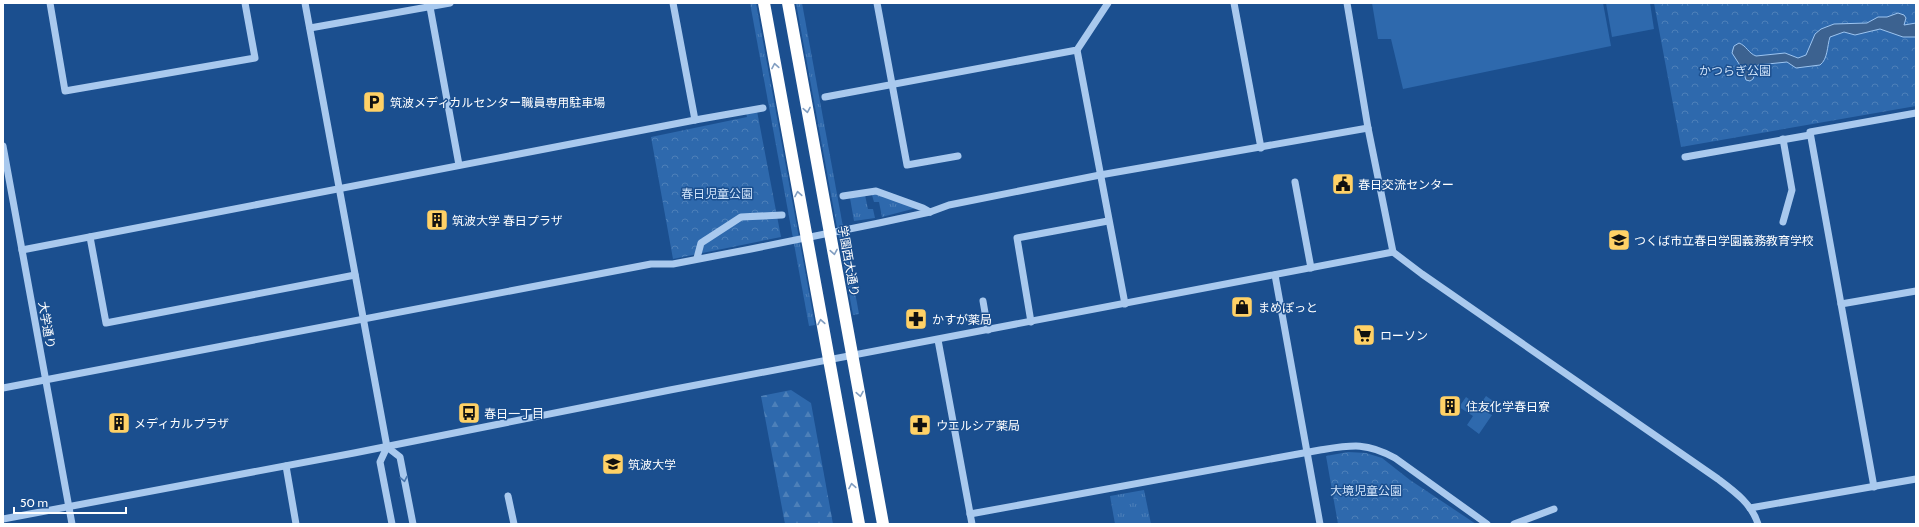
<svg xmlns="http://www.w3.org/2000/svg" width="1919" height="527" viewBox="0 0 1919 527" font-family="Cabin,'Noto Sans JP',sans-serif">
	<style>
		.grass { fill: url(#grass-tufts) }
		.forest { fill: url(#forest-firs) }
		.park { fill: url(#park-crowns) }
		.garden { fill: #2e69ad }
		.water { fill: #3c6290; stroke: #9cc4f0 }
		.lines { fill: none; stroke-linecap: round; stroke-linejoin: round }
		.minor { stroke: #a9c9ee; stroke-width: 7 }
		.highway { stroke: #fff; stroke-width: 12 }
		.oneway { stroke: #829ec1 }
		.oneway2 { stroke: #4674ac }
		.labels { text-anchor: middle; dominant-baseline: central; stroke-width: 3; stroke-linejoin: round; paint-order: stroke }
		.park-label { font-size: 12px; fill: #cfe3fa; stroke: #1b4f8f }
		.poi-label { font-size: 12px; fill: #fff; stroke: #1b4f8f; text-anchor: start }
		.street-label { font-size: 12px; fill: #fff; stroke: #1b4f8f }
	</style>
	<defs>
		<pattern id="grass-tufts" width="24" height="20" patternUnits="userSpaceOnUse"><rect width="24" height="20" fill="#2e69ad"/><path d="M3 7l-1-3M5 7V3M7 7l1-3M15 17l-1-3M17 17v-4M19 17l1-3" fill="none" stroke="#4d80b9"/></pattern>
		<pattern id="forest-firs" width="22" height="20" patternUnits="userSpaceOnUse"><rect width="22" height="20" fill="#2e69ad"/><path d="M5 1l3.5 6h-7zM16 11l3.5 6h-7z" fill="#4d80b9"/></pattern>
		<pattern id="park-crowns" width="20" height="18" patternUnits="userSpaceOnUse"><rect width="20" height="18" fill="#2e69ad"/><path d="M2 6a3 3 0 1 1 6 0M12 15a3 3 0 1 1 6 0" fill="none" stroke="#4d80b9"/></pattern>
	</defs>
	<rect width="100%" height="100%" fill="#1b4f8f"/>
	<g class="grass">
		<polygon points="750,3 756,3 815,325 809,326"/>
		<polygon points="796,3 802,3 859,314 853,315"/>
		<polygon points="876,194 916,208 882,217 879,202 874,202 872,195"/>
		<polygon points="865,195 868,209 873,209 875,218 854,221 850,198"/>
		<polygon points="1144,490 1151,524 1115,524 1110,496"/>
	</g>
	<polygon class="forest" points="791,390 811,403 833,524 785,524 761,396"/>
	<g class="park">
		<polygon points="1654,3 1916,3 1916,106 1681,147"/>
		<polygon points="757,111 781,237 673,259 651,137 747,117 746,113"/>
		<polygon points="1348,452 1366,453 1382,458 1410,480 1476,524 1338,524 1326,456"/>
	</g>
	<g class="garden">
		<polygon points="1372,3 1603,3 1611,46 1403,89 1391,39 1378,39"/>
		<polygon points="1606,3 1650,3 1654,29 1612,37"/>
		<polygon points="1486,396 1496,403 1488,413 1492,415 1479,434 1467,425 1473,416 1459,407 1466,397 1479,406"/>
	</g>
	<path class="water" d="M1898 13 1904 15 1906 18 1904 25 1916 23V37H1903L1880 29 1855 35 1844 32 1830 37C1827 46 1828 59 1820 65L1796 68 1787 62 1758 65 1753 79 1750 81 1746 80 1743 70 1732 53 1734 46 1739 43C1747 46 1748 53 1756 56L1785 53 1798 58 1806 55 1815 34 1821 29 1834 24 1867 23 1878 17H1887Z"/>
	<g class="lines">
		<g class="minor">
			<polyline points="50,3 65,91 255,58 245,3"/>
			<polyline points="305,3 387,447 380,462 392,524"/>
			<polyline points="877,3 907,165 958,156"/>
			<polyline points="1234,3 1261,148"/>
			<path d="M1347 3 1368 128 1393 252 1422 274 1718 479C1734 491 1752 504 1758 524"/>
			<polyline points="430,7 459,165"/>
			<polyline points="310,28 450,3"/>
			<polyline points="1077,50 1125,304"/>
			<polyline points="825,97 1077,50 1108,3"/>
			<polyline points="695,120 763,108"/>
			<polyline points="1783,139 1792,190 1783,222"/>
			<polyline points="3,146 72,524"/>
			<polyline points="1685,157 1810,135"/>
			<polyline points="1295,182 1311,268"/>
			<polyline points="843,196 876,191 923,208 930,212"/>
			<polyline points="90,237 106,323 355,275"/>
			<polyline points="22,250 695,120 673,3"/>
			<polyline points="697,258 701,243 741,217 782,215"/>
			<polyline points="1275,275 1320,524"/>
			<polyline points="983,301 988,330"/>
			<polyline points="1841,304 1916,291"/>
			<polyline points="1031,322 1017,238 1108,221"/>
			<polyline points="938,340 972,524"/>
			<polyline points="3,388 651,264 673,264 751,249 879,223 930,212 949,205 1100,175 1368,128"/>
			<polyline points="387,447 400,457 413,524"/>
			<polyline points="286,466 296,524"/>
			<polyline points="1874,487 1810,132 1916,113"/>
			<polyline points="508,496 514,524"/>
			<polyline points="1750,508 1916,479"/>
			<path d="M970 514 1320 450C1352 445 1366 442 1395 458L1487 524"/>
			<polyline points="3,519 354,453 670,390 1393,252"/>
			<polyline points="1514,524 1554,509"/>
		</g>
		<g class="highway">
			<polyline points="764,3 859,524"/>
			<polyline points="788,3 883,524"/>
		</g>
	</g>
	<defs><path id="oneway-chevron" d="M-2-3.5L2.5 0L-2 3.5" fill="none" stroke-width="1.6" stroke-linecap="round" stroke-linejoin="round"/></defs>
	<g class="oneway">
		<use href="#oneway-chevron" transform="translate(775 66) rotate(-100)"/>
		<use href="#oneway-chevron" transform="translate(807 110) rotate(80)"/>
		<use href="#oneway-chevron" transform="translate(798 194) rotate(-100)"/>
		<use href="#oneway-chevron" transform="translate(834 252) rotate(80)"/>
		<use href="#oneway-chevron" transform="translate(821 322) rotate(-100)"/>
		<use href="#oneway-chevron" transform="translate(860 394) rotate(80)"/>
		<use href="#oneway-chevron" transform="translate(852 486) rotate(-100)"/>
	</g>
	<use class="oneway2" href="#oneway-chevron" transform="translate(404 479) rotate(79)"/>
	<defs>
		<g id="parking-square" transform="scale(1.15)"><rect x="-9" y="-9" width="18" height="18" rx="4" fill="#ffd166" stroke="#1b4f8f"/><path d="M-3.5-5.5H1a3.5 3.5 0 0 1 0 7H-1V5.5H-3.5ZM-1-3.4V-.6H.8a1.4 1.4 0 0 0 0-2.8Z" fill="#111"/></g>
		<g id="civic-square" transform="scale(1.15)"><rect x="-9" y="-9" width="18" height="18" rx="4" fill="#ffd166" stroke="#1b4f8f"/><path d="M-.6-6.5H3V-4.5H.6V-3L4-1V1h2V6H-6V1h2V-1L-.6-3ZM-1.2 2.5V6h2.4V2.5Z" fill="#111"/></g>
		<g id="building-square" transform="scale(1.15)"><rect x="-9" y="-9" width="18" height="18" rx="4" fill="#ffd166" stroke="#1b4f8f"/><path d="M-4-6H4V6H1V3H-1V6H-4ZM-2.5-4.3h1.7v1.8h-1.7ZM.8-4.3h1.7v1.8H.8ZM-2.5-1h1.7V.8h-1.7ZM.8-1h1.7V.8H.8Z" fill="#111"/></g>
		<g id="school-square" transform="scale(1.15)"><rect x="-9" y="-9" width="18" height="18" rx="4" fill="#ffd166" stroke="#1b4f8f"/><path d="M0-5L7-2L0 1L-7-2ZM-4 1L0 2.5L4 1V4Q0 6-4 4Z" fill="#111"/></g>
		<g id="shop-square" transform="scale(1.15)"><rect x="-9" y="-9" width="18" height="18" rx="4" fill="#ffd166" stroke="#1b4f8f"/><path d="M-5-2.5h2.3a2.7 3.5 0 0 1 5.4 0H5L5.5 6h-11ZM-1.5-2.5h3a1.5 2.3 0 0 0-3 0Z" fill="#111"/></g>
		<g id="pharmacy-square" transform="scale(1.15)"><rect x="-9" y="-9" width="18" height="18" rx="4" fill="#ffd166" stroke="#1b4f8f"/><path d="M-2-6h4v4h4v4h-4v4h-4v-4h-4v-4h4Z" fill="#111"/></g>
		<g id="supermarket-square" transform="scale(1.15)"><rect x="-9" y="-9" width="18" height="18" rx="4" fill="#ffd166" stroke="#1b4f8f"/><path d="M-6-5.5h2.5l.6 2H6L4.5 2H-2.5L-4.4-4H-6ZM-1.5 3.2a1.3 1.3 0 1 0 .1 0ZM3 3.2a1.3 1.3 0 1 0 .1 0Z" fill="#111"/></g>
		<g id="bus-square" transform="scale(1.15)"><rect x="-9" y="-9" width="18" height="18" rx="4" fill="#ffd166" stroke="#1b4f8f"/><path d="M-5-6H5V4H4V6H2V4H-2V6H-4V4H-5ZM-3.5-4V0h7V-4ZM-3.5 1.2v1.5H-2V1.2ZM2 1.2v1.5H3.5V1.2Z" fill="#111"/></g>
		<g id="university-square" transform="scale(1.15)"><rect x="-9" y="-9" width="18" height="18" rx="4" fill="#ffd166" stroke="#1b4f8f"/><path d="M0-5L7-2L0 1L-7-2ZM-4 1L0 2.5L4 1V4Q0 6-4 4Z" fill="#111"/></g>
	</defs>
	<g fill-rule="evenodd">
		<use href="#parking-square" x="374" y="102"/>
		<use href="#civic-square" x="1343" y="184"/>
		<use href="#building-square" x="437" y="220"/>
		<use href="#school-square" x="1619" y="240"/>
		<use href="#shop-square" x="1242" y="307"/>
		<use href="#pharmacy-square" x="916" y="319"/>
		<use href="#supermarket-square" x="1364" y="335"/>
		<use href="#building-square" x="1450" y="406"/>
		<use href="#bus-square" x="469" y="413"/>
		<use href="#building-square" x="119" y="423"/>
		<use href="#pharmacy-square" x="920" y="425"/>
		<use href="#university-square" x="613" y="464"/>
	</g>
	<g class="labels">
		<g class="park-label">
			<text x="1735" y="70">かつらぎ公園</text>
			<text x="717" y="193">春日児童公園</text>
			<text x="1366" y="490">大境児童公園</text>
		</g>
		<g class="poi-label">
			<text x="390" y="102">筑波メディカルセンター職員専用駐車場</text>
			<text x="1358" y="184">春日交流センター</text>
			<text x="452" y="220">筑波大学 春日プラザ</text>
			<text x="1634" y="240">つくば市立春日学園義務教育学校</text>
			<text x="1258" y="307">まめぽっと</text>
			<text x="932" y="319">かすが薬局</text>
			<text x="1380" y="335">ローソン</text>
			<text x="1466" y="406">住友化学春日寮</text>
			<text x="484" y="413">春日一丁目</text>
			<text x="134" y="423">メディカルプラザ</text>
			<text x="936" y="425">ウエルシア薬局</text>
			<text x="628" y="464">筑波大学</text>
		</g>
		<g class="street-label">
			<text transform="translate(849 261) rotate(80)">学園西大通り</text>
			<text transform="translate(47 325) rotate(80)">大学通り</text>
		</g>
	</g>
	<rect width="1919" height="527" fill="none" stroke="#ffffff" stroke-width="8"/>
	<path d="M14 507v6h112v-6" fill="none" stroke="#ffffff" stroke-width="2"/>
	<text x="20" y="507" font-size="12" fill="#ffffff" stroke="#1b4f8f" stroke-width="3" paint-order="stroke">50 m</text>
</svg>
